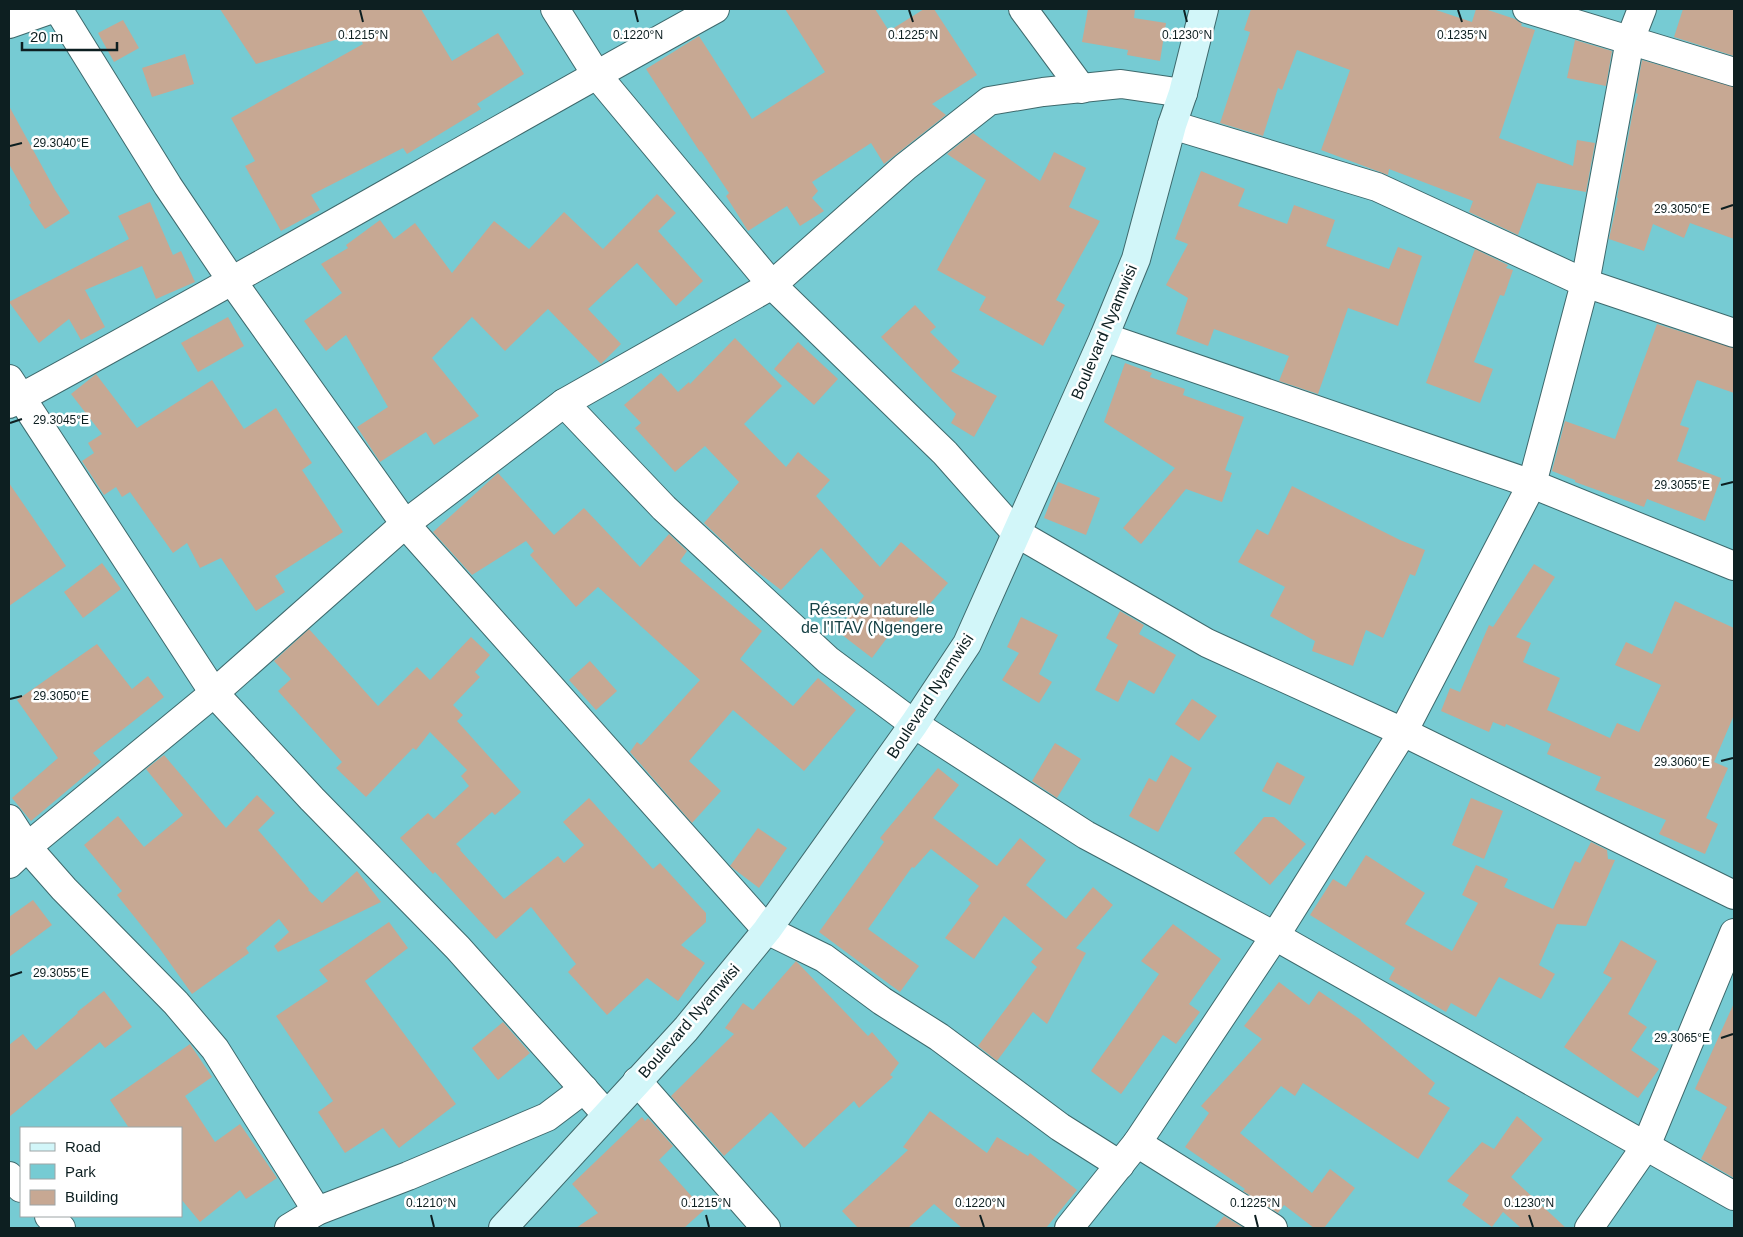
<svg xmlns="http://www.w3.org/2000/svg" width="1743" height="1237" viewBox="0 0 1743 1237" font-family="Helvetica,sans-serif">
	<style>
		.green { fill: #76cbd3; fill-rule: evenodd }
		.building { fill: #c7a893 }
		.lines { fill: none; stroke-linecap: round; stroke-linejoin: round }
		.street-casing { stroke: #3e696c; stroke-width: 30 }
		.secondary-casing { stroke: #3e696c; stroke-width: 30 }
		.street { stroke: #fff; stroke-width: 28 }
		.secondary { stroke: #d2f6f9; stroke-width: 28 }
		.ticks { fill: none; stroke: #0d1f21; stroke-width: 2 }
		.labels { text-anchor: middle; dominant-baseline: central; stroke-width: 5; stroke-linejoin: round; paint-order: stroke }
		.street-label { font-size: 16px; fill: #0d1f21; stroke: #fff }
		.park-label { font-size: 16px; fill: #174246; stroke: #fff }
		.ticks-label { font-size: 12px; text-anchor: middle; fill: #0d1f21; stroke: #fff; stroke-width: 5; stroke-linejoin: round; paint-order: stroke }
	</style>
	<rect width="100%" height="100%" fill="#c6f4f8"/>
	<path class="green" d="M9 9H1734V1228H9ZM21 1128H181V1216H21Z"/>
	<g class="building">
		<polygon points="220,9 421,9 452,61 498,33 524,74 477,104 481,109 407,154 403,148 311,195 320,210 281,231 245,166 255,161 231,118 363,44 358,33 256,64"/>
		<polygon points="785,9 875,9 889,31 924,9 934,9 977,75 932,104 946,115 884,164 871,143 812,182 818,191 812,198 824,211 800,226 787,206 748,231 726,196 729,193 701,151 700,152 646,69 699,36 752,119 825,72"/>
		<polygon points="1088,9 1135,9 1134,18 1166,23 1160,61 1127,55 1128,50 1082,42"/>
		<polygon points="1251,9 1433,9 1472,22 1476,9 1485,9 1515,19 1522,24 1521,26 1535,30 1499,138 1573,166 1577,140 1595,143 1586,192 1537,183 1518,235 1469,212 1473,201 1389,169 1388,175 1321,150 1350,70 1297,50 1282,90 1278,88 1263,136 1220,123 1250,32 1244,30"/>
		<polygon points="1683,9 1734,9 1734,56 1674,37"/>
		<polygon points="123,20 139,48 114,62 98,33"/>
		<polygon points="1575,40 1612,51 1606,86 1567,78"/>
		<polygon points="185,54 194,84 152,97 142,68"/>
		<polygon points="1642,60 1734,87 1734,239 1690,223 1684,238 1653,224 1644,251 1609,239 1618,198 1617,198 1633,111 1638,94 1636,93"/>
		<polygon points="9,106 55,190 70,213 45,229 29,205 31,203 9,164"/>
		<polygon points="973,133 1040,181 1054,152 1086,168 1069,207 1100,221 1056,300 1065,305 1043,346 979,310 986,297 937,270 986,180 947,154"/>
		<polygon points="1201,171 1245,189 1238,206 1287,224 1294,205 1335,220 1326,246 1389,269 1398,247 1422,256 1398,326 1348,308 1318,394 1279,381 1289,356 1214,329 1208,346 1176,334 1188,298 1166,285 1188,244 1175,239"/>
		<polygon points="657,194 676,213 658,231 703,281 676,306 637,263 588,309 621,344 601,364 548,309 505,351 472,317 432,358 479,416 434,445 426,432 380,462 357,427 388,407 346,335 326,351 304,321 342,293 321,264 348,248 346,245 380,220 394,239 415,223 452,273 494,221 529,249 564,212 603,249"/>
		<polygon points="150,202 173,255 181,251 195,282 156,299 142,266 85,290 105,327 81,340 69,319 39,343 9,302 129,239 118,216"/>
		<polygon points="1475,249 1508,265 1506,268 1513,270 1504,296 1500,295 1474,362 1493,369 1480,403 1426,383"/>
		<polygon points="915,305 936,327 930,332 960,362 951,371 997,396 974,437 951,423 956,414 881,337"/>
		<polygon points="228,317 244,346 198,372 181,343"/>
		<polygon points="1657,324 1734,348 1734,393 1697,380 1680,425 1689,428 1677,461 1721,478 1705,521 1647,499 1644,507 1575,482 1575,480 1552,471 1565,421 1615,439"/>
		<polygon points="735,338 782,386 744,424 786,467 798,452 830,480 816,496 880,567 901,542 948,583 910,627 901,619 872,658 837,631 864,596 821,548 781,590 746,563 704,523 739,482 705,446 675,472 635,428 641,423 624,405 661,373 678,392 689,382 690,384"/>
		<polygon points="798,342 838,379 814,405 774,369"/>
		<polygon points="1125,363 1152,373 1150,377 1185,389 1183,395 1244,417 1225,470 1232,473 1222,502 1186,489 1141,544 1123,528 1175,468 1104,422"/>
		<polygon points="96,374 137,428 212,380 244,429 276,408 312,463 302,470 343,532 275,576 285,592 256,611 221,558 200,568 187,543 173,553 130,492 122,497 116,487 104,495 82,461 94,453 88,443 102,434 71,394"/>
		<polygon points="498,473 554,535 584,508 640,567 669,534 687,551 680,561 762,631 740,659 793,706 818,678 856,710 804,771 733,710 689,761 721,791 692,823 630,752 637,742 641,745 700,680 598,587 576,607 530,555 534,551 526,541 472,575 433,532"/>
		<polygon points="1058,482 1100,498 1086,535 1044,518"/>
		<polygon points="9,483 66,566 9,606"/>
		<polygon points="1292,486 1400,540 1425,550 1415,576 1410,574 1383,638 1366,630 1353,666 1312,651 1315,641 1270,616 1285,587 1238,562 1257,529 1268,535"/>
		<polygon points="102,563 121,589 83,618 64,592"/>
		<polygon points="1534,564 1555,577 1516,637 1531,643 1523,662 1560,678 1547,710 1610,738 1617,723 1639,732 1661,685 1615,665 1626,642 1652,654 1675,601 1734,628 1734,715 1714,762 1728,768 1706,818 1718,824 1705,854 1659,834 1666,820 1595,790 1601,777 1547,754 1551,744 1506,724 1505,727 1493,722 1489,732 1441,711 1450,688 1460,692 1489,625 1493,627"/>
		<polygon points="1120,611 1144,625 1139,634 1176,655 1154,694 1129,680 1118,702 1095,690 1118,645 1106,638"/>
		<polygon points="1021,617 1058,635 1039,674 1052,682 1039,703 1002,680 1019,653 1007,647"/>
		<polygon points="309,629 378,706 417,667 430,680 471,637 490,655 475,672 480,677 453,705 463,715 457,721 521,792 495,815 492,812 456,844 461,849 460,850 504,899 558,856 564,863 584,845 563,822 589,798 653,869 660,863 706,913 706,922 681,945 705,963 678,1001 647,978 607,1015 568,972 576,964 531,907 496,939 435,872 433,874 400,838 428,813 434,819 469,786 461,776 467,770 430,732 416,750 413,748 366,797 336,768 342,762 278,691 291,679 274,661"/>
		<polygon points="97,644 132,689 148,676 164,697 93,753 101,762 31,821 12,798 58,758 17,700"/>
		<polygon points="590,661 617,691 596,710 569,680"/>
		<polygon points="1192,699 1217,716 1199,741 1175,724"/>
		<polygon points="1055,743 1081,759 1057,798 1032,781"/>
		<polygon points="164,755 226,828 257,795 275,813 258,830 309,889 308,890 322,903 357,871 381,902 278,952 274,946 289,932 279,919 246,948 249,953 192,994 160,949 117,895 122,891 84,845 118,816 144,847 183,815 146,769"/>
		<polygon points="1171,755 1192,768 1158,832 1129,816 1149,778 1156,782"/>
		<polygon points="1277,762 1305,777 1290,805 1262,791"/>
		<polygon points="938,768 959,785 933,818 997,866 1020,838 1046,860 1026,885 1066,919 1093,887 1113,905 1076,948 1086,953 1047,1024 1033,1012 997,1061 978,1046 1037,967 1031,962 1043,949 1004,916 974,959 945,938 971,903 968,900 979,886 931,849 914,868 912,867 868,929 919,966 900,992 819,932 884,842 880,838"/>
		<polygon points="1471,798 1503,811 1484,859 1452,845"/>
		<polygon points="1264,817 1274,817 1306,844 1270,885 1234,853"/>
		<polygon points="758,828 787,848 759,888 730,866"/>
		<polygon points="1591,842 1607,850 1608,859 1615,860 1586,926 1557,924 1539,965 1555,974 1541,999 1499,977 1476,1017 1451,1003 1446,1012 1389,979 1395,968 1310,915 1333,879 1346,887 1366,855 1425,893 1405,924 1452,951 1478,903 1462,895 1476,865 1508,879 1504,887 1553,909 1575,861 1580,863"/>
		<polygon points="33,900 52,925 9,957 9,917"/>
		<polygon points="389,922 408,948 365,981 456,1104 399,1148 383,1128 345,1153 318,1112 333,1101 276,1016 328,981 319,970"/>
		<polygon points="1173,924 1221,959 1189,1004 1200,1012 1176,1044 1163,1035 1121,1094 1091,1071 1159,974 1141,961"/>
		<polygon points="1621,940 1657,961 1628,1014 1647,1027 1631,1050 1659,1069 1638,1098 1564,1047 1612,978 1603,973"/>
		<polygon points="796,961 868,1036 872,1032 899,1063 890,1075 893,1077 859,1108 854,1101 804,1148 771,1112 724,1156 671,1096 734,1034 725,1028 743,1003 753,1010"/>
		<polygon points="1279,982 1309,1005 1319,991 1361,1020 1361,1021 1435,1083 1428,1094 1450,1108 1418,1159 1303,1083 1295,1096 1281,1086 1240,1133 1312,1193 1330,1169 1355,1188 1324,1228 1314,1228 1284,1205 1278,1213 1243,1191 1245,1189 1185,1147 1209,1113 1201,1106 1262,1039 1244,1026"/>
		<polygon points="104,991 132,1027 105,1048 100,1042 9,1117 9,1045 23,1034 36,1050 78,1013 77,1012"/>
		<polygon points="1734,1003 1734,1178 1701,1159 1727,1107 1695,1089"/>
		<polygon points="503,1022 530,1053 498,1080 472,1048"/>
		<polygon points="190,1044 212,1077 185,1096 215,1142 240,1124 277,1178 246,1199 240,1190 200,1222 181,1199 181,1128 129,1128 110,1100"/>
		<polygon points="930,1111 987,1153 997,1137 1028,1156 1030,1153 1077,1190 1046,1228 962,1228 934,1204 908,1228 858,1228 842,1211 908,1150 903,1147"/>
		<polygon points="1517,1116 1543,1139 1511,1177 1566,1228 1521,1228 1503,1212 1492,1227 1462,1205 1469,1195 1447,1181 1482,1142 1494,1149"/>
		<polygon points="642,1117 645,1121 648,1118 673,1146 659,1160 704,1210 684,1228 576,1228 598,1213 572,1184"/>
		<polygon points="1224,1216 1244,1228 1214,1228"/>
	</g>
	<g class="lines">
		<g class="street-casing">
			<g id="street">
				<polyline points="58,9 168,186 232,281 405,524 767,930 824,958 882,1001 939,1037 1060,1127 1120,1165"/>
				<polyline points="555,9 596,74 772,285 945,453 1015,532 1207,643 1403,732 1734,895"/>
				<polyline points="1023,9 1082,89"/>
				<polyline points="1527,9 1734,72"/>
				<polyline points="9,24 52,9"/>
				<polyline points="1172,125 1377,187 1585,283 1734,333"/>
				<polyline points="1104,337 1532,484 1734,566"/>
				<polyline points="9,379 214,693 312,799 458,948 606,1114"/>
				<polyline points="564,403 664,508 828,660 914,724 1086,835 1275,936 1734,1196"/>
				<path d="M9 404C246 276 479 139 715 9"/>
				<polyline points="9,819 27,847 64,889 176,1003 215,1049 317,1211"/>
				<polyline points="9,864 27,847 214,693 405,524 564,403 772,285 905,167 989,101 1043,92 1121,84 1183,93"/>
				<polyline points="637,1081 766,1228"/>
				<polyline points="1137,1143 1273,1228"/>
				<polyline points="9,1176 21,1188"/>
				<polyline points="49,1216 61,1228"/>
				<polyline points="289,1228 317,1211 408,1176 547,1117 584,1089"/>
				<polyline points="1069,1228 1137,1143 1275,936 1403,732 1532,484 1585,283 1630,40 1642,9"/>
				<polyline points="1589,1228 1646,1146 1734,933"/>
			</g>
		</g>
		<g class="secondary-casing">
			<polyline id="secondary" points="503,1228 686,1029 767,930 914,724 967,644 1104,337 1136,259 1172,125 1183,93 1204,9"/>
		</g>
		<use href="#street" class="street"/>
		<use href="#secondary" class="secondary"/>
	</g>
	<path class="ticks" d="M360 10 363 22M635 10 638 22M909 10 913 22M1184 10 1187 22M1458 10 1462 22M10 146 22 143M1721 209 1733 205M10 423 22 419M1721 485 1733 482M10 699 22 696M1721 761 1733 758M10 976 22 972M1721 1038 1733 1034M431 1215 434 1227M706 1215 709 1227M980 1215 984 1227M1255 1215 1258 1227M1529 1215 1533 1227"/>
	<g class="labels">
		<g class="street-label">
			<text transform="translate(1104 332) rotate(-67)">Boulevard Nyamwisi</text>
			<text transform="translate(930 696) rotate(-57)">Boulevard Nyamwisi</text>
			<text transform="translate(689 1021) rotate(-49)">Boulevard Nyamwisi</text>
		</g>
		<g class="park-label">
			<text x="872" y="609">Réserve naturelle<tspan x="872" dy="18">de l'ITAV (Ngengere</tspan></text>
		</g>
	</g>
	<g class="ticks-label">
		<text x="363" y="39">0.1215°N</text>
		<text x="638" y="39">0.1220°N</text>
		<text x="913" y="39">0.1225°N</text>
		<text x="1187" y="39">0.1230°N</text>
		<text x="1462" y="39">0.1235°N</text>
		<text x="61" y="147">29.3040°E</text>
		<text x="1682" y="213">29.3050°E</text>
		<text x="61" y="424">29.3045°E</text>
		<text x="1682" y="489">29.3055°E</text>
		<text x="61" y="700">29.3050°E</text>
		<text x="1682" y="766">29.3060°E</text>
		<text x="61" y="977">29.3055°E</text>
		<text x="1682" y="1042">29.3065°E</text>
		<text x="431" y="1207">0.1210°N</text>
		<text x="706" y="1207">0.1215°N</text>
		<text x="980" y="1207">0.1220°N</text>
		<text x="1255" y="1207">0.1225°N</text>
		<text x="1529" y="1207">0.1230°N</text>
	</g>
	<rect width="1743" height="1237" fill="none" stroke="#0d1f21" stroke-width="20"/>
	<rect x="20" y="1127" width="162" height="90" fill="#ffffff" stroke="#9ea5a6"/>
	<rect x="30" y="1143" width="25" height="8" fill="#d2f6f9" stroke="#9ea5a6"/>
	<text x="65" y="1152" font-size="15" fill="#0d1f21">Road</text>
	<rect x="30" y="1164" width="25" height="15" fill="#76cbd3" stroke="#9ea5a6"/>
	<text x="65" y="1177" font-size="15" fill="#0d1f21">Park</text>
	<rect x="30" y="1190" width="25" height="15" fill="#c7a893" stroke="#9ea5a6"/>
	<text x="65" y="1202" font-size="15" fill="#0d1f21">Building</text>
	<path d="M22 42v8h95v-8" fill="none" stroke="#0d1f21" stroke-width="2.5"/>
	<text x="30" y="42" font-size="15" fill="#0d1f21" stroke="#ffffff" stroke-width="4" paint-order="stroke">20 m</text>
</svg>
